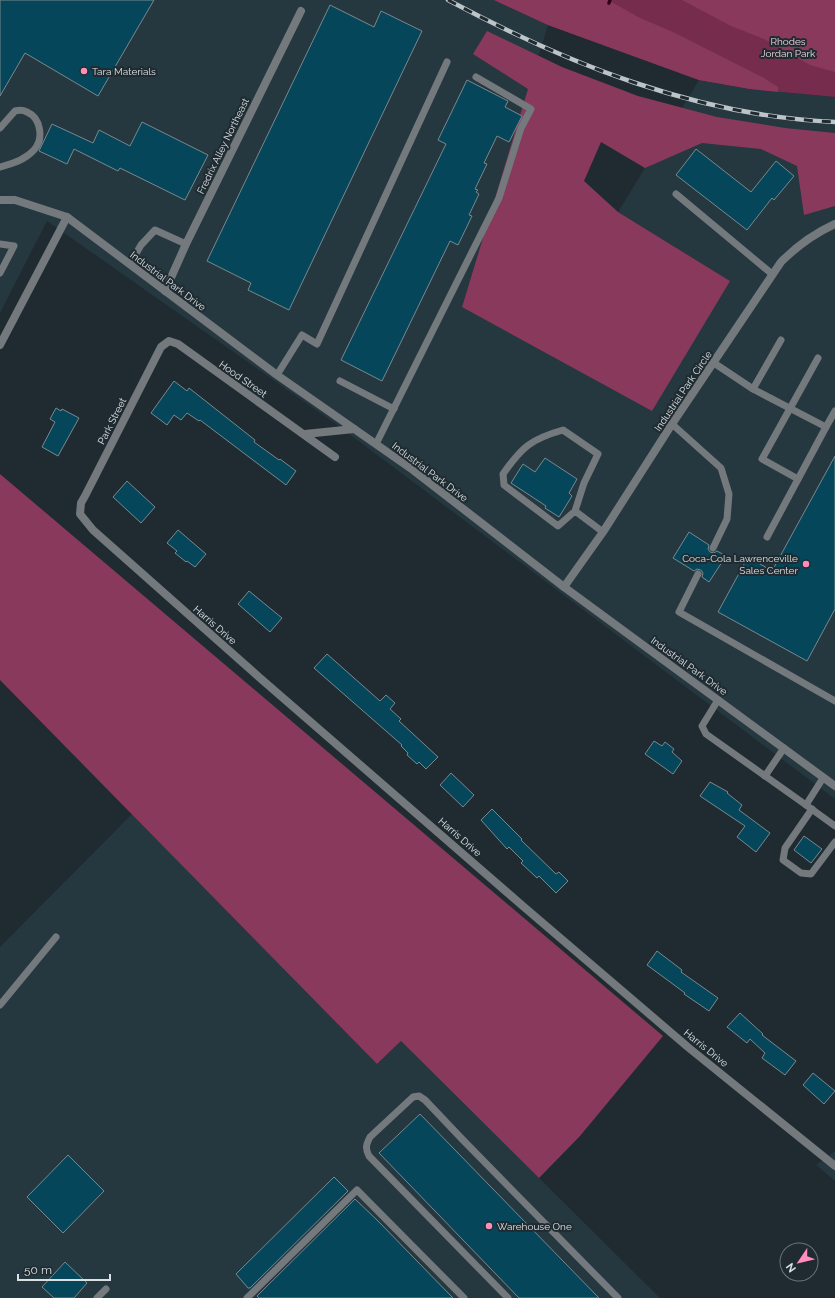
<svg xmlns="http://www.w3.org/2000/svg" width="835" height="1298" viewBox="0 0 835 1298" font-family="Raleway,sans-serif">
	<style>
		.built { fill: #25373f }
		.green { fill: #762c4c }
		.forest { fill: #893a5c }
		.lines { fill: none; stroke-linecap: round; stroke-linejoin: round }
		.stream { stroke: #340019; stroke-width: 3.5 }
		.building { fill: #05465b; stroke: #7a888e }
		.lane { stroke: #73797c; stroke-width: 7 }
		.street { stroke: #73797c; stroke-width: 8 }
		.rail-casing { stroke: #bcc4c8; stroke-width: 4.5 }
		.rail { stroke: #1f2b30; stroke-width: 3; stroke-dasharray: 9; stroke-linecap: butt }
		.poi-dot { fill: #ff8ebb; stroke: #1f2b30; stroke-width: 1.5 }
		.labels { text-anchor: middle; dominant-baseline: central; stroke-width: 4; stroke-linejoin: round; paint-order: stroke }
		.park-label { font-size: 10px; fill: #f0d7df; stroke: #1f2b30 }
		.poi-label { font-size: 10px; fill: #dae1e5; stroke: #1f2b30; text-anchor: start }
		.street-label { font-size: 10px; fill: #dae1e5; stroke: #1f2b30 }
	</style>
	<rect width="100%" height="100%" fill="#1f2b30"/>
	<g class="built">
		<polygon points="0,0 494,0 548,25 462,307 730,281 618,212 699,80 750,89 835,97 835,799 336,424 47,221 0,313"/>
		<polygon points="132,814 377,1064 401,1041 660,1298 0,1298 0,947"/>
		<polygon points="835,1151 835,1181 816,1165"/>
	</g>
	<polygon class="green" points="494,0 835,0 835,97 750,89 699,80 548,25"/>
	<g class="forest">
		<polygon points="494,0 608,0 640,18 673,32 764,78 778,87 778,92 750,89 699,80 548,25"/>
		<polygon points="682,0 835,0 835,72 810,65 764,39 731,26"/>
		<polygon points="487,31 562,67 638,96 717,117 785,128 835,133 835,206 804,215 797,166 761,149 702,143 645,168 601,142 584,181 618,212 730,281 652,411 462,307 528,89 473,54"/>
		<polygon points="0,474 663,1036 580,1136 539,1178 401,1041 377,1064 0,680"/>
	</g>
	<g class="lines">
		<polyline class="stream" points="609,3 610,0"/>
	</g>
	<g class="building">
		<polygon points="0,0 154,0 98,96 25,53 0,96"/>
		<polygon points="330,5 374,27 381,11 422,31 289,310 248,290 251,283 207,261"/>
		<polygon points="467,80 508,101 505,107 522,116 509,142 497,136 484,163 487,164 475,189 478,190 476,192 479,194 469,215 472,216 458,245 450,241 382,381 341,360 446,144 438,140"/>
		<polygon points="142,122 208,155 185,200 120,168 118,171 74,149 67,164 39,151 52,124 93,143 99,130 130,146"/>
		<polygon points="696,149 751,192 776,161 794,176 774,200 772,198 747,230 676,175"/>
		<polygon points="174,381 187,391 189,388 255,440 254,442 279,460 280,459 296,471 286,485 200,420 199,421 187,413 181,420 174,415 167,425 151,413"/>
		<polygon points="56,408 61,411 62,409 79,418 58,456 42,447 55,422 50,419"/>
		<polygon points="835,456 835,609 807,661 718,612 748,557 772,571"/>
		<polygon points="545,458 577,479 569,493 572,496 559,517 545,508 546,506 511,483 523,464 535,472"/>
		<polygon points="127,481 155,507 141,523 113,497"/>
		<polygon points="178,530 206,554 195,567 187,561 186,562 175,553 177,551 167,543"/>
		<polygon points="689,532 709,545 708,549 710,552 714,553 717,551 726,556 709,582 702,577 703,573 701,570 697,569 694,571 673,558"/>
		<polygon points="249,591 282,618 270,632 238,604"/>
		<polygon points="327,654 380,701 386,695 395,703 390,709 401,719 399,721 438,757 426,769 419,762 417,764 407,755 408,753 401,746 402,745 314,668"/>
		<polygon points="654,741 662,746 665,742 674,749 672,752 682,761 673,774 645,754"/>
		<polygon points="451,773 474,795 463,807 440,785"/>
		<polygon points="710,782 728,792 727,793 742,805 739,810 770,833 756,852 737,837 745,826 700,796"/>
		<polygon points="492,809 522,839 521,840 556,874 559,872 568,881 556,893 539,876 537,878 521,863 523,861 509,847 507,849 481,820"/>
		<polygon points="804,836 822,849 811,863 794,850"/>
		<polygon points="657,951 682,970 681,972 718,998 709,1011 684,994 685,993 647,965"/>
		<polygon points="740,1013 763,1034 762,1035 796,1061 785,1075 762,1058 765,1053 750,1039 747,1043 727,1027"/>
		<polygon points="813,1073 835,1091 824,1104 803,1085"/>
		<polygon points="420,1114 599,1298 519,1298 379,1153"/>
		<polygon points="68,1155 104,1191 63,1233 27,1197"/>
		<polygon points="334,1177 348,1191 250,1288 248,1288 236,1274"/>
		<polygon points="355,1199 378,1221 453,1298 259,1298 257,1296"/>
		<polygon points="65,1262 87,1283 74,1298 54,1298 42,1287"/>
	</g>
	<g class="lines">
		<g class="lane">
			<path d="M0 128 15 111C19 110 23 110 27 112 41 118 44 139 34 150 25 160 12 164 0 167"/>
			<polyline points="676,194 772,274"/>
			<polyline points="0,244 14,246 0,273"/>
			<polyline points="130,264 141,245 155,230 186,244"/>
			<polyline points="714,363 753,389 826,427 767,537"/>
			<polyline points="277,375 302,335 317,344 447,62"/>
			<polyline points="340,381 394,409"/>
			<polyline points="753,389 781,340"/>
			<polyline points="672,424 721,468 729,494 727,519 713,548"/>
			<polyline points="826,427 835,411"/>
			<polyline points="376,444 499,198 521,128 531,109 476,77"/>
			<polyline points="798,479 762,459 818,358"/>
			<path d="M575 511 584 483 598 454 563 430C531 439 522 447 503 474L504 485 558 526 575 511 603 532"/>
			<polyline points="698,574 679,612 835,701"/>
			<polyline points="718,700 702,726 706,734 806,805"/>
			<polyline points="765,776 784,748"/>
			<polyline points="823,778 806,805 835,826"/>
			<polyline points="812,809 785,848 783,860 801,873 811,874 835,842"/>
			<polyline points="0,1005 56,937"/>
			<polyline points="97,1298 106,1289"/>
			<polyline points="247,1298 357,1190 464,1298"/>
			<path d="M508 1298 369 1156C365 1148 366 1145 370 1137L413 1097 419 1096 425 1100 462 1139 618 1298"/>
		</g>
		<g class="street">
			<polyline points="0,200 15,200 67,217 277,375 413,470 564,587 835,786"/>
			<polyline points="165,291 186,244 301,11"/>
			<polyline points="0,345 67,217"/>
			<polyline points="305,434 354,429"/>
			<polyline points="335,457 178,344 169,341 161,347 85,496 81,503 80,514 93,530 260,678 524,907 689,1048 835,1166"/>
			<path d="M564 587 603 532 672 424 781 262C798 245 813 234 835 224"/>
		</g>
		<g class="rail-casing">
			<path id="rail" d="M448 0C568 64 697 116 835 122"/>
		</g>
		<use href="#rail" class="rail"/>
	</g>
	<g class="poi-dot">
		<circle cx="84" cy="71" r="4"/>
		<circle cx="806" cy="564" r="4"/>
		<circle cx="489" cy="1226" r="4"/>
	</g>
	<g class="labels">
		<g class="park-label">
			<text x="788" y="41">Rhodes<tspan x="788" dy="12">Jordan Park</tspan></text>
		</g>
		<g class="poi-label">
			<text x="92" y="71">Tara Materials</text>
			<text x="798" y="558" text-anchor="end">Coca-Cola Lawrenceville<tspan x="798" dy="12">Sales Center</tspan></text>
			<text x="497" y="1226">Warehouse One</text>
		</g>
		<g class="street-label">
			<text transform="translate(223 146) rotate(-64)">Fredrix Alley Northeast</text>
			<text transform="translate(168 281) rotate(37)">Industrial Park Drive</text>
			<text transform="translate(243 379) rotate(35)">Hood Street</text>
			<text transform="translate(683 391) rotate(-56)">Industrial Park Circle</text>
			<text transform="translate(112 421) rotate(-63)">Park Street</text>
			<text transform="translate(430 472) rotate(37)">Industrial Park Drive</text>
			<text transform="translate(215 625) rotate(41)">Harris Drive</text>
			<text transform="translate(689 666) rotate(36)">Industrial Park Drive</text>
			<text transform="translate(460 837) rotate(41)">Harris Drive</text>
			<text transform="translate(706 1048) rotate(39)">Harris Drive</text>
		</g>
	</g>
	<g transform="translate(799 1262) rotate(235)"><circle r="19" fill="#1f2b30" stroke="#6a7478"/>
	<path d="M0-3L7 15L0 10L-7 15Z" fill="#ff8ebb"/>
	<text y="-6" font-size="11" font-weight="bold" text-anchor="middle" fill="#dae1e5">N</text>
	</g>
	<path d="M18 1274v6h92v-6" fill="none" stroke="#dae1e5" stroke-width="2"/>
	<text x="24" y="1274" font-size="12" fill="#dae1e5" stroke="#1f2b30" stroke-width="3" paint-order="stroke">50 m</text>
</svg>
